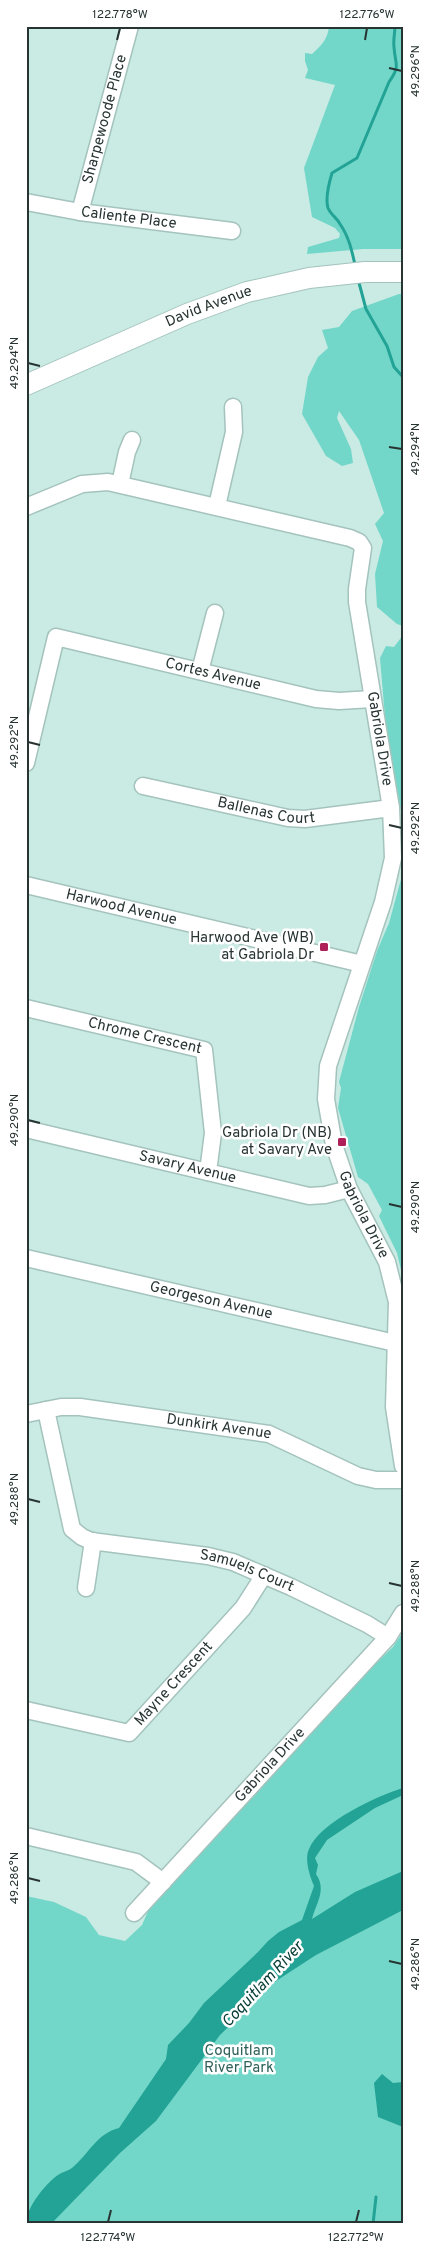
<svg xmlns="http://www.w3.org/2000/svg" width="429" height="2250" viewBox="0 0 429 2250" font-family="Overpass,sans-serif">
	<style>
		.green { fill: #72d7c9 }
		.water { fill: #23a395 }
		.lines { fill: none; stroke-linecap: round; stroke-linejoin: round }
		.stream { stroke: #23a395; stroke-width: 3 }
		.minor-casing { stroke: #a4c3bd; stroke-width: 19 }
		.major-casing { stroke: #a4c3bd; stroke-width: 22 }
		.minor { stroke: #fff; stroke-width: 16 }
		.major { stroke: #fff; stroke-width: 20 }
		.ticks { fill: none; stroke: #273432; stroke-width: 2 }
		.poi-dot { fill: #af2058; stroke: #fff; stroke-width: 2 }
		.labels { text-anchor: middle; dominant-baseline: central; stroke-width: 5; stroke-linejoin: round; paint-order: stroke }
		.street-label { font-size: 15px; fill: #273432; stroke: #fff }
		.poi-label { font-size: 15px; fill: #273432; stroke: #fff; text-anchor: end }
		.park-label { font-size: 15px; fill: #2e6059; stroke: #fff }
		.water-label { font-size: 16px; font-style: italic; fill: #033b35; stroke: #fff }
		.neatline { fill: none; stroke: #273432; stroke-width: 2 }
		.ticks-label { font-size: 12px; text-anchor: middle; fill: #273432 }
	</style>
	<rect width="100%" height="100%" fill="#caeae4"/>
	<g class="green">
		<path d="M329 26H403V249H363L307 254 308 247 339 238 340 234 335 228 312 217 304 168 335 85 305 78 308 70 305 61V53L312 54C321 46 328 39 329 26Z"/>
		<polygon points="399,294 403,294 403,626 397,624 377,607 375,574 383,541 375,524 384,513 359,440 339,411 337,418 351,449 353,463 342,466 326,456 302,414 308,377 318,357 328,348 322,330 339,327 352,311"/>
		<polygon points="403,635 403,824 385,717 380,658 386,646 394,647"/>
		<polygon points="403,872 403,1278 397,1253 379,1216 382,1210 368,1184 358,1177 338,1108 341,1088 339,1082 359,1007 377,951 389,923"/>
		<polygon points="403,1632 403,2224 26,2224 26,1896 54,1902 86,1917 99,1935 125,1941 142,1925 152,1902 184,1871 240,1811 345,1693 393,1647"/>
	</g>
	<g class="water">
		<path d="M403 1788V1795L375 1808 327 1840 315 1858 318 1865 316 1874C327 1890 316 1903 312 1919L355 1892 403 1871V1910L316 1955 276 1981 220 2035 156 2121 120 2153 51 2224H26C26 2208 45 2184 58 2175 62 2172 68 2171 72 2168 89 2154 96 2134 119 2128L166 2059 168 2045 189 2023 204 2003 258 1952 268 1941 279 1932 302 1920 314 1886C310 1877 304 1859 309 1849 320 1822 377 1796 403 1788Z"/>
		<polygon points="382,2074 393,2083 403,2082 403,2127 378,2117 374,2083"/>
	</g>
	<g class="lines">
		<g class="stream">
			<path d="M355 265C352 251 349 237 340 224 337 218 331 215 328 208 325 198 329 183 332 173L357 158 389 82C401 65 395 65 394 47 393 40 395 33 395 26"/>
			<polyline points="358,279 366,309 387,346 394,367 403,377"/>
			<polyline points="373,2224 376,2197"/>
		</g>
		<g class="minor-casing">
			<g id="minor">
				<path id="s1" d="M26 202 80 212 232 231"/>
				<path id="s2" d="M80 212 130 26"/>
				<polyline points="120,484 127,452 132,440"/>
				<polyline points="217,506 234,432 233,407"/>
				<path id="s3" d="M26 507 82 484 108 482 350 538 359 542 363 548 357 589V602L391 808 393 858 383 902 328 1066 326 1099 334 1145 349 1189 387 1262 397 1302 394 1407 403 1466"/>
				<polyline points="200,671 215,613"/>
				<path id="s4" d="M26 763 56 637 316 699 339 701 372 699"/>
				<path id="s5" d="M143 786 288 818 305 819 391 808"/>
				<path id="s6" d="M26 885 362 964"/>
				<path id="s7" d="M26 1008 204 1050 213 1133 208 1172"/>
				<path id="s8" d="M26 1129 309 1196 325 1195 349 1189"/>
				<path id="s9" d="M26 1258 395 1343"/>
				<path id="s10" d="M46 1410 72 1529 82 1537 91 1541 208 1556 233 1562 291 1587 367 1624 388 1637"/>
				<path id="s11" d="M26 1414 61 1407H80L269 1434 358 1476 376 1480H403"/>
				<polyline points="86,1588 93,1541"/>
				<path id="s12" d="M26 1710 129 1733 243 1608 264 1575"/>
				<polyline points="26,1836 136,1862 163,1882"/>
				<path id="s13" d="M134 1913 388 1637 403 1613"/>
			</g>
		</g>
		<g class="major-casing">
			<g id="major">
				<path id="s14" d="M26 385 187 314 247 292 309 278 365 272H403"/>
			</g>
		</g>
		<use href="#minor" class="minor"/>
		<use href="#major" class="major"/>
	</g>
	<path class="ticks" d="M117 40 120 28M365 40 367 28M389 68 402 71M28 363 40 366M389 447 402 449M28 742 40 745M389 825 402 828M28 1120 40 1123M389 1204 402 1207M28 1499 40 1502M389 1583 402 1586M28 1878 40 1881M389 1961 402 1964M108 2222 111 2210M356 2222 359 2210"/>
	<g class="poi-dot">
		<rect x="319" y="942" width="10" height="10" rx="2.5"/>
		<rect x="337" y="1137" width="10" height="10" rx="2.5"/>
	</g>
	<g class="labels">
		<g class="street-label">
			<text stroke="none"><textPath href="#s2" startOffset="96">Sharpewoode Place</textPath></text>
			<text stroke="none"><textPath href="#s1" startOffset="104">Caliente Place</textPath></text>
			<text stroke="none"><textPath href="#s14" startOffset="199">David Avenue</textPath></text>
			<text stroke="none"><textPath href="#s4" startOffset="291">Cortes Avenue</textPath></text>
			<text stroke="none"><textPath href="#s3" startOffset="545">Gabriola Drive</textPath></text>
			<text stroke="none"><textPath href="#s5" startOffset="126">Ballenas Court</textPath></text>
			<text stroke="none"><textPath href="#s6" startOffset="98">Harwood Avenue</textPath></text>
			<text stroke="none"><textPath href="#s7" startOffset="122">Chrome Crescent</textPath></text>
			<text stroke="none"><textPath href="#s8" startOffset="166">Savary Avenue</textPath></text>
			<text stroke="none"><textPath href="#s3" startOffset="1039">Gabriola Drive</textPath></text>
			<text stroke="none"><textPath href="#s9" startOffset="190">Georgeson Avenue</textPath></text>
			<text stroke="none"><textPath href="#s11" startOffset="195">Dunkirk Avenue</textPath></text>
			<text stroke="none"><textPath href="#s10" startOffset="304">Samuels Court</textPath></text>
			<text stroke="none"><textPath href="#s12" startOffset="172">Mayne Crescent</textPath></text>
			<text stroke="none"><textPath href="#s13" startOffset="201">Gabriola Drive</textPath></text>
		</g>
		<g class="poi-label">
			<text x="314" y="938">Harwood Ave (WB)<tspan x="314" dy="17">at Gabriola Dr</tspan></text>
			<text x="332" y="1133">Gabriola Dr (NB)<tspan x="332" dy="17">at Savary Ave</tspan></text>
		</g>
		<g class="park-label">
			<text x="239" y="2051">Coquitlam<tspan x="239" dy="17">River Park</tspan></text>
		</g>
		<g class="water-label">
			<text transform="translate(263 1985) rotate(-47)">Coquitlam River</text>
		</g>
	</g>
	<rect width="429" height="2250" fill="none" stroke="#ffffff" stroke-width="55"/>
	<rect x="28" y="28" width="374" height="2194" class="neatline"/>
	<g class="ticks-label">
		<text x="120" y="18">122.778°W</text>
		<text x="367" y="18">122.776°W</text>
		<text transform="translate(415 71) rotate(-90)" y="4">49.296°N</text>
		<text transform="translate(14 363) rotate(-90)" y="4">49.294°N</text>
		<text transform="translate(415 449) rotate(-90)" y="4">49.294°N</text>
		<text transform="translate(14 742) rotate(-90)" y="4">49.292°N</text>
		<text transform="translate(415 828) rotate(-90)" y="4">49.292°N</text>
		<text transform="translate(14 1120) rotate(-90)" y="4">49.290°N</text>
		<text transform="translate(415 1207) rotate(-90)" y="4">49.290°N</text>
		<text transform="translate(14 1499) rotate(-90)" y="4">49.288°N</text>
		<text transform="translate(415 1586) rotate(-90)" y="4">49.288°N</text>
		<text transform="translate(14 1878) rotate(-90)" y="4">49.286°N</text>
		<text transform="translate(415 1964) rotate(-90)" y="4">49.286°N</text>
		<text x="108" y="2241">122.774°W</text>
		<text x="356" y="2241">122.772°W</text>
	</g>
</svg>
